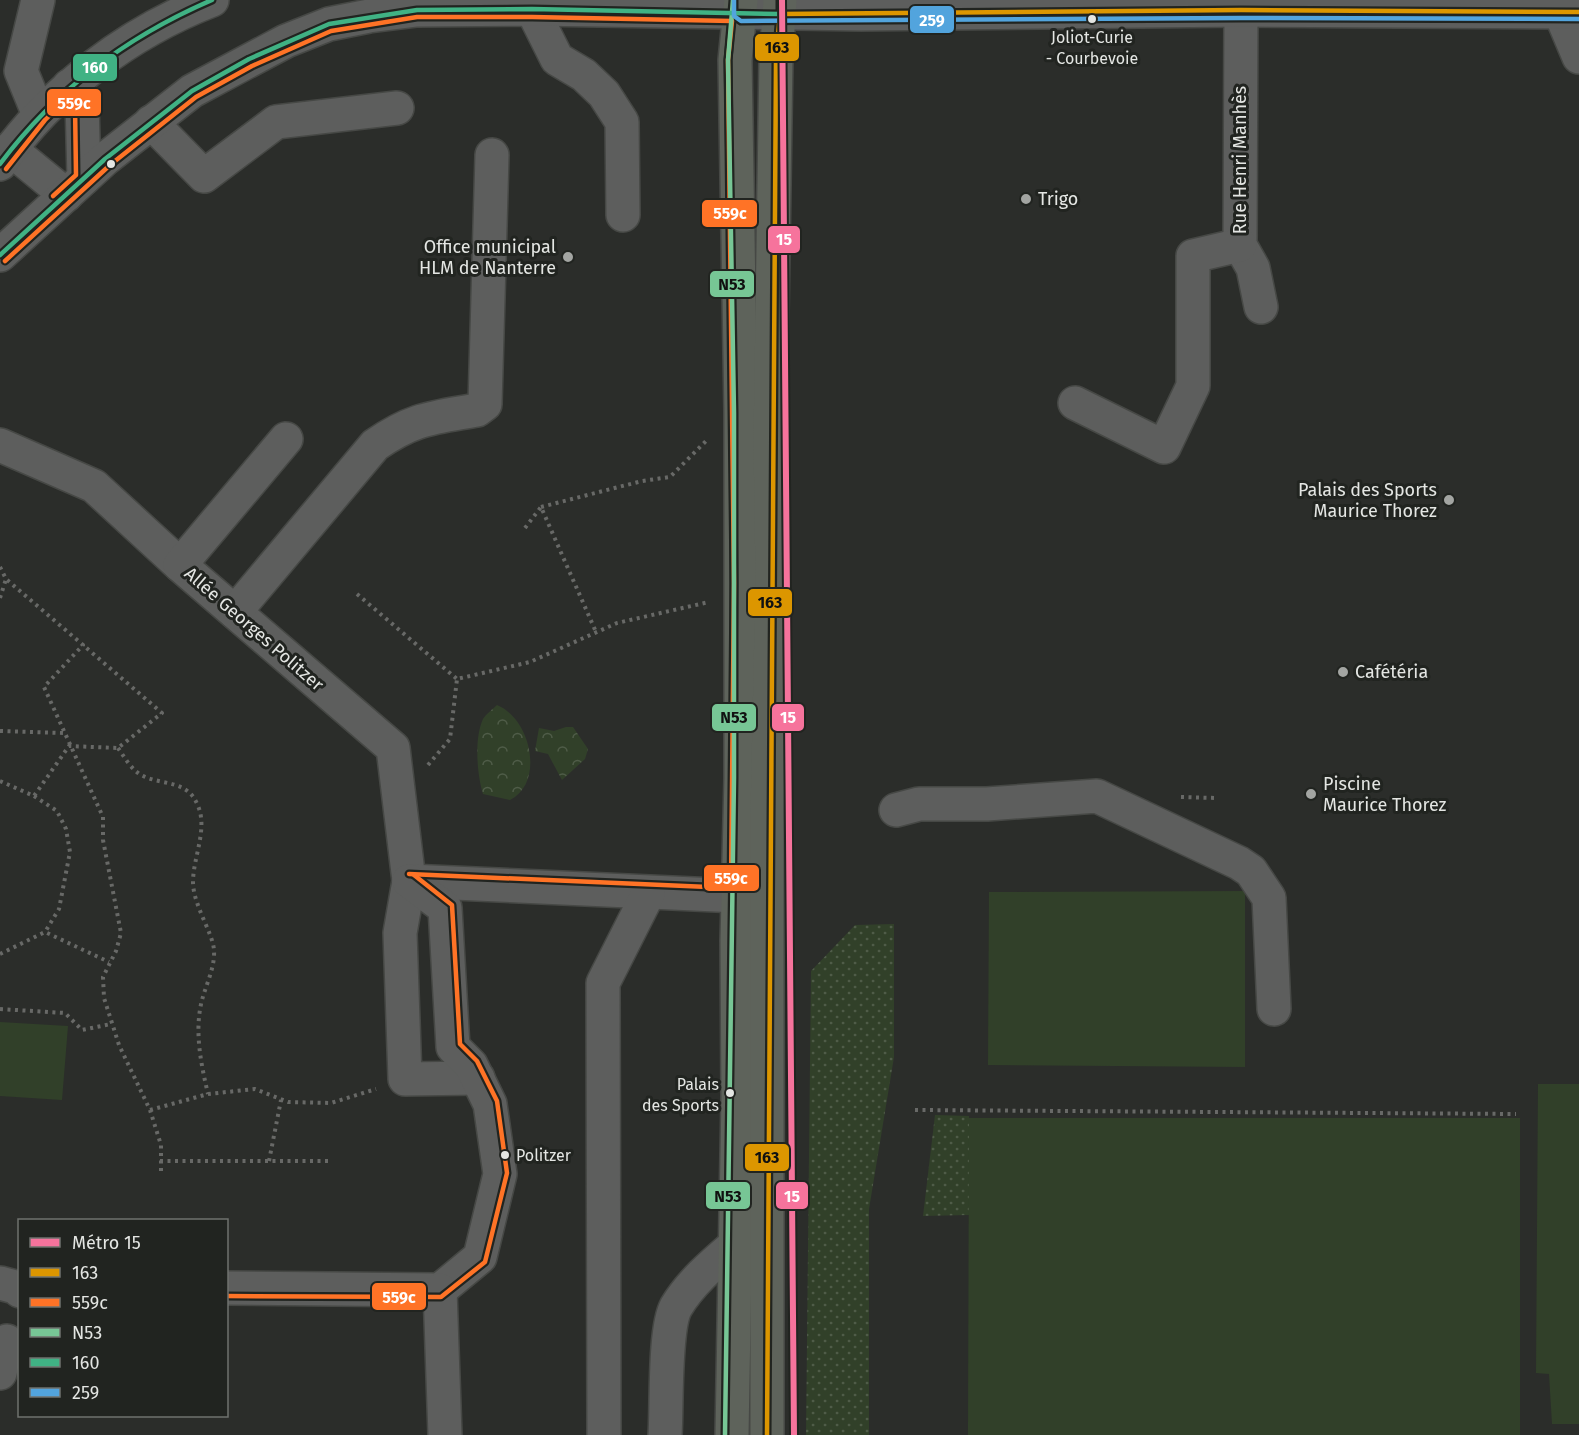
<svg xmlns="http://www.w3.org/2000/svg" width="1579" height="1435" viewBox="0 0 1579 1435" font-family="'Fira Sans',sans-serif">
	<style>
		.grass { fill: url(#grass-dots) }
		.park { fill: url(#park-crowns) }
		.garden { fill: #314029 }
		.lines { fill: none; stroke-linecap: round; stroke-linejoin: round }
		.minor-casing { stroke: #464845; stroke-width: 36 }
		.major-casing { stroke: #464845; stroke-width: 36 }
		.path { stroke: #686967; stroke-width: 4; stroke-dasharray: 3 4.5; stroke-linecap: butt }
		.minor { stroke: #5d5e5d; stroke-width: 33 }
		.major { stroke: #5e635b; stroke-width: 33 }
		.bus-1-casing { stroke: #212420; stroke-width: 9 }
		.bus-2-casing { stroke: #212420; stroke-width: 9 }
		.bus-3-casing { stroke: #212420; stroke-width: 9 }
		.bus-4-casing { stroke: #212420; stroke-width: 9 }
		.bus-5-casing { stroke: #212420; stroke-width: 9 }
		.bus-1 { stroke: #dc9600; stroke-width: 4.5 }
		.bus-2 { stroke: #ff7326; stroke-width: 4.5 }
		.bus-3 { stroke: #77c695; stroke-width: 4.5 }
		.bus-4 { stroke: #40b284; stroke-width: 4.5 }
		.bus-5 { stroke: #52a4dd; stroke-width: 4.5 }
		.metro-1-casing { stroke: #212420; stroke-width: 10 }
		.metro-1 { stroke: #f6739c; stroke-width: 6 }
		.bus-dot { fill: #e4e6e3; stroke: #212420; stroke-width: 2 }
		.poi-dot { fill: #a3a5a2; stroke: #212420; stroke-width: 2 }
		.labels { text-anchor: middle; dominant-baseline: central; stroke-width: 6; stroke-linejoin: round; paint-order: stroke }
		.bus-label { font-size: 16px; fill: #e4e6e3; stroke: #212420 }
		.street-label { font-size: 18px; fill: #e4e6e3; stroke: #212420 }
		.poi-label { font-size: 18px; fill: #e4e6e3; stroke: #212420; text-anchor: start }
		.line-badge { stroke: #212420; stroke-width: 2 }
		.badge-label { font-size: 16px; text-anchor: middle; font-weight: bold; fill: #fff }
		.pale-badge-label { font-size: 16px; text-anchor: middle; font-weight: bold; fill: #111 }
	</style>
	<defs>
		<pattern id="grass-dots" width="8" height="8" patternUnits="userSpaceOnUse" patternTransform="scale(1.5)"><rect width="8" height="8" fill="#314029"/><path d="M2 2h.1M6 6h.1" fill="none" stroke="#4f5c48" stroke-width="1.8" stroke-linecap="round"/></pattern>
		<pattern id="park-crowns" width="20" height="18" patternUnits="userSpaceOnUse" patternTransform="scale(1.5)"><rect width="20" height="18" fill="#314029"/><path d="M2 6a3 3 0 1 1 6 0M12 15a3 3 0 1 1 6 0" fill="none" stroke="#4f5c48"/></pattern>
	</defs>
	<rect width="100%" height="100%" fill="#2b2d2a"/>
	<g class="grass">
		<polygon points="894,924 894,1057 869,1209 869,1435 806,1435 811,971 855,925"/>
		<polygon points="935,1115 969,1116 969,1215 923,1216"/>
	</g>
	<g class="park">
		<path d="M497 705C531 719 545 782 510 800L483 794C477 774 474 739 483 719 486 714 493 709 497 705Z"/>
		<polygon points="566,727 573,727 588,749 585,759 562,780 548,754 535,751 539,728 554,731"/>
	</g>
	<g class="garden">
		<polygon points="1245,891 1245,1067 988,1065 989,892"/>
		<polygon points="0,1022 68,1026 62,1100 0,1096"/>
		<polygon points="1538,1084 1579,1084 1579,1424 1552,1424 1549,1374 1536,1373"/>
		<polygon points="969,1118 1520,1118 1520,1435 968,1435"/>
	</g>
	<g class="lines">
		<g class="minor-casing">
			<g id="minor">
				<polyline points="38,0 21,71 39,115"/>
				<polyline points="532,9 557,59 584,75 604,94 622,122 623,215"/>
				<polyline points="1241,10 1240,245 1253,268 1261,307"/>
				<polyline points="1560,12 1579,57"/>
				<polyline points="69,86 82,101 84,178"/>
				<polyline points="151,122 204,176 276,122 397,108"/>
				<polyline points="10,149 66,195"/>
				<path d="M0 164C51 90 129 32 212 0"/>
				<polyline points="0,255 105,159 192,91 286,41 329,24 369,16 417,10 532,9 861,14 1241,10 1579,12"/>
				<polyline points="1075,403 1164,447 1193,386 1193,256 1240,245"/>
				<polyline points="0,445 94,486 180,565 393,748 409,881 400,933 405,1079 478,1078"/>
				<polyline points="180,565 286,439"/>
				<path d="M235 612 375 445C414 418 432 418 477 410L485 404 492 155"/>
				<polyline points="896,810 919,804 987,804 1097,796 1239,863 1251,871 1269,898 1274,1009"/>
				<polyline points="409,881 738,896"/>
				<polyline points="0,1283 15,1287 20,1291"/>
				<polyline points="226,1288 440,1290 480,1257 500,1174 490,1104 471,1065 453,1047 445,908 409,881"/>
				<polyline points="440,1290 445,1435"/>
				<polyline points="0,1373 7,1341"/>
				<polyline points="604,1435 603,983 648,894"/>
				<path d="M665 1435C667 1407 664 1329 676 1307 691 1282 714 1263 736 1244"/>
			</g>
		</g>
		<g class="major-casing">
			<g id="major">
				<polyline points="732,1435 738,1098 737,941 741,778 741,413 735,60 741,0"/>
				<polyline points="767,1435 767,813 772,580 770,440 776,58 780,0"/>
			</g>
		</g>
		<g class="path">
			<polyline points="541,507 642,481 670,477 707,440"/>
			<polyline points="525,528 541,507 596,632"/>
			<polyline points="0,567 6,579 83,645 44,687 103,817 103,840 121,933 116,951 103,977 104,998 119,1045 150,1110 161,1145 161,1174"/>
			<polyline points="357,594 457,679"/>
			<polyline points="0,598 6,579"/>
			<polyline points="0,731 64,733"/>
			<path d="M118 748C125 758 131 769 141 775 162 786 188 779 198 806 208 829 193 858 193 882 193 905 214 935 214 951 215 967 206 985 202 1000 194 1031 201 1064 208 1094"/>
			<polyline points="428,765 450,739 457,679 530,662 617,623 709,602"/>
			<polyline points="0,781 34,796 69,746 118,748 162,713 83,645"/>
			<polyline points="34,796 57,811 66,829 70,852 59,909 45,932"/>
			<polyline points="1181,797 1216,798"/>
			<polyline points="0,954 45,932 109,962"/>
			<polyline points="0,1009 65,1013 82,1030 111,1024"/>
			<polyline points="150,1110 208,1094 255,1089 288,1102 331,1103 376,1089"/>
			<polyline points="915,1110 1516,1114"/>
			<polyline points="160,1161 328,1161"/>
			<polyline points="269,1161 281,1100"/>
		</g>
		<use href="#minor" class="minor"/>
		<use href="#major" class="major"/>
		<g class="bus-1-casing">
			<path id="bus-1" d="M767 1435C767 976 769 517 776 58L780 14 1241 10 1579 12"/>
		</g>
		<g class="bus-2-casing">
			<g id="bus-2">
				<polyline points="6,169 45,120 69,97 75,104 76,175 53,196"/>
				<polyline points="5,261 110,165 196,97 252,66 331,31 417,17 532,17 732,21 728,60 734,583 731,888 409,874"/>
				<polyline points="226,1296 441,1297 485,1262 507,1173 497,1101 477,1061 460,1044 452,905 414,875"/>
			</g>
		</g>
		<g class="bus-3-casing">
			<polyline id="bus-3" points="725,1435 734,778 734,413 728,60 733,0"/>
		</g>
		<g class="bus-4-casing">
			<g id="bus-4">
				<path d="M0 164C56 89 126 37 212 0"/>
				<polyline points="0,255 105,159 192,91 249,59 329,24 417,10 532,9 780,14 780,0"/>
			</g>
		</g>
		<g class="bus-5-casing">
			<polyline id="bus-5" points="734,0 734,16 741,21 1241,18 1579,19"/>
		</g>
		<use href="#bus-1" class="bus-1"/>
		<use href="#bus-2" class="bus-2"/>
		<use href="#bus-3" class="bus-3"/>
		<use href="#bus-4" class="bus-4"/>
		<use href="#bus-5" class="bus-5"/>
		<g class="metro-1-casing">
			<polyline id="metro-1" points="782,0 794,1435"/>
		</g>
		<use href="#metro-1" class="metro-1"/>
	</g>
	<g class="bus-dot">
		<circle cx="1092" cy="19" r="5"/>
		<circle cx="111" cy="164" r="5"/>
		<circle cx="730" cy="1093" r="5"/>
		<circle cx="505" cy="1155" r="5"/>
	</g>
	<g class="poi-dot">
		<circle cx="1026" cy="199" r="6"/>
		<circle cx="568" cy="257" r="6"/>
		<circle cx="1449" cy="500" r="6"/>
		<circle cx="1343" cy="672" r="6"/>
		<circle cx="1311" cy="794" r="6"/>
	</g>
	<g class="labels">
		<g class="bus-label">
			<text x="1092" y="37">Joliot-Curie<tspan x="1092" dy="21">- Courbevoie</tspan></text>
			<text x="719" y="1084" text-anchor="end">Palais<tspan x="719" dy="21">des Sports</tspan></text>
			<text x="516" y="1155" text-anchor="start">Politzer</text>
		</g>
		<g class="street-label">
			<text transform="translate(1240 160) rotate(-90)">Rue Henri Manhès</text>
			<text transform="translate(254 629) rotate(41)">Allée Georges Politzer</text>
		</g>
		<g class="poi-label">
			<text x="1038" y="199">Trigo</text>
			<text x="556" y="247" text-anchor="end">Office municipal<tspan x="556" dy="21">HLM de Nanterre</tspan></text>
			<text x="1437" y="490" text-anchor="end">Palais des Sports<tspan x="1437" dy="21">Maurice Thorez</tspan></text>
			<text x="1355" y="672">Cafétéria</text>
			<text x="1323" y="784">Piscine<tspan x="1323" dy="21">Maurice Thorez</tspan></text>
		</g>
	</g>
	<g class="line-badge">
		<rect x="909" y="5" width="46" height="29" rx="6" fill="#52a4dd"/>
		<rect x="754" y="33" width="46" height="29" rx="6" fill="#dc9600"/>
		<rect x="72" y="53" width="46" height="29" rx="6" fill="#40b284"/>
		<rect x="46" y="88" width="56" height="29" rx="6" fill="#ff7326"/>
		<rect x="701" y="199" width="57" height="29" rx="6" fill="#ff7326"/>
		<rect x="767" y="225" width="34" height="29" rx="6" fill="#f6739c"/>
		<rect x="709" y="270" width="46" height="28" rx="6" fill="#77c695"/>
		<rect x="747" y="588" width="46" height="29" rx="6" fill="#dc9600"/>
		<rect x="711" y="703" width="46" height="29" rx="6" fill="#77c695"/>
		<rect x="771" y="703" width="34" height="29" rx="6" fill="#f6739c"/>
		<rect x="703" y="864" width="57" height="28" rx="6" fill="#ff7326"/>
		<rect x="744" y="1143" width="46" height="29" rx="6" fill="#dc9600"/>
		<rect x="705" y="1181" width="46" height="29" rx="6" fill="#77c695"/>
		<rect x="775" y="1181" width="34" height="29" rx="6" fill="#f6739c"/>
		<rect x="371" y="1282" width="56" height="29" rx="6" fill="#ff7326"/>
	</g>
	<g class="badge-label">
		<text x="932" y="26">259</text>
		<text x="95" y="73">160</text>
		<text x="74" y="109">559c</text>
		<text x="730" y="219">559c</text>
		<text x="784" y="245">15</text>
		<text x="788" y="723">15</text>
		<text x="731" y="884">559c</text>
		<text x="792" y="1202">15</text>
		<text x="399" y="1303">559c</text>
	</g>
	<g class="pale-badge-label">
		<text x="777" y="53">163</text>
		<text x="732" y="290">N53</text>
		<text x="770" y="608">163</text>
		<text x="734" y="723">N53</text>
		<text x="767" y="1163">163</text>
		<text x="728" y="1202">N53</text>
	</g>
	<rect x="18" y="1219" width="210" height="198" fill="#212420" stroke="#6f726e" stroke-width="1.5"/>
	<rect x="30" y="1238" width="30" height="9" fill="#f6739c" stroke="#6f726e" stroke-width="1.5"/>
	<text x="72" y="1249" font-size="18" fill="#e4e6e3">Métro 15</text>
	<rect x="30" y="1268" width="30" height="9" fill="#dc9600" stroke="#6f726e" stroke-width="1.5"/>
	<text x="72" y="1279" font-size="18" fill="#e4e6e3">163</text>
	<rect x="30" y="1298" width="30" height="9" fill="#ff7326" stroke="#6f726e" stroke-width="1.5"/>
	<text x="72" y="1309" font-size="18" fill="#e4e6e3">559c</text>
	<rect x="30" y="1328" width="30" height="9" fill="#77c695" stroke="#6f726e" stroke-width="1.5"/>
	<text x="72" y="1339" font-size="18" fill="#e4e6e3">N53</text>
	<rect x="30" y="1358" width="30" height="9" fill="#40b284" stroke="#6f726e" stroke-width="1.5"/>
	<text x="72" y="1369" font-size="18" fill="#e4e6e3">160</text>
	<rect x="30" y="1388" width="30" height="9" fill="#52a4dd" stroke="#6f726e" stroke-width="1.5"/>
	<text x="72" y="1399" font-size="18" fill="#e4e6e3">259</text>
</svg>
